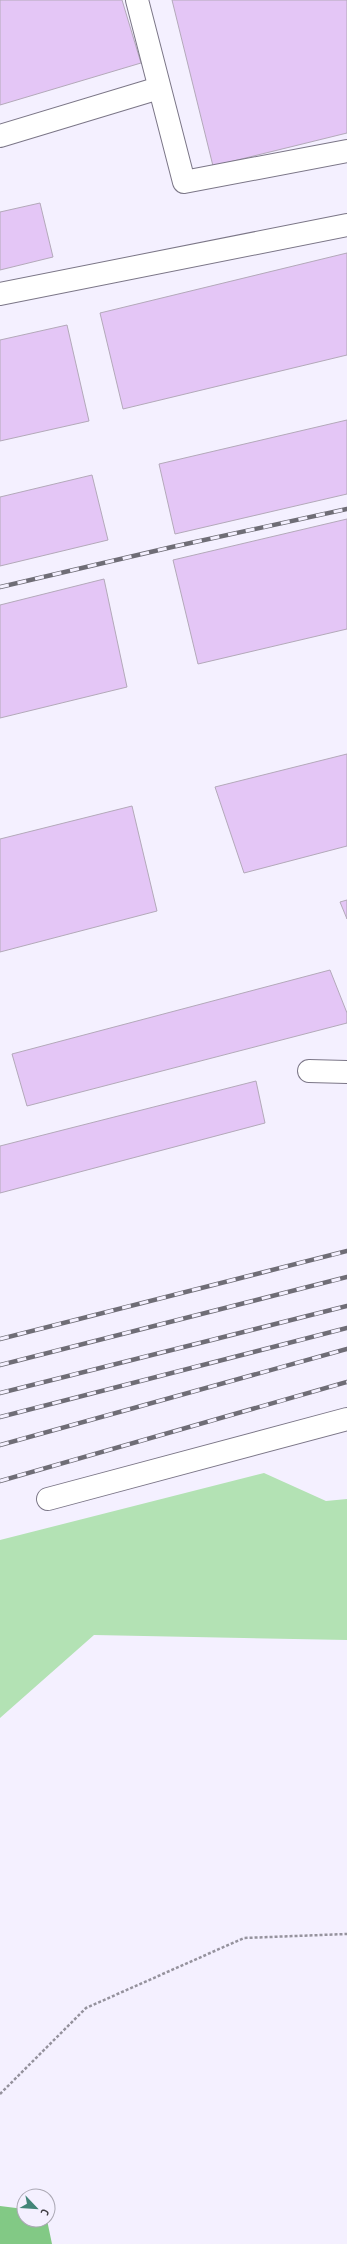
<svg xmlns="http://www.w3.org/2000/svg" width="347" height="2244" viewBox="0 0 347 2244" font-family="'PT Sans Narrow',sans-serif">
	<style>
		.green { fill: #b3e2b4 }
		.forest { fill: #82c985 }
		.building { fill: #e4c6f6; stroke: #b3a9b9 }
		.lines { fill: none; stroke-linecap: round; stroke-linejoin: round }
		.minor-casing { stroke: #7b7687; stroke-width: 24 }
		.path { stroke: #95929d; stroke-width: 2.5; stroke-dasharray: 3 2; stroke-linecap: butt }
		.minor { stroke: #fff; stroke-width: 22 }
		.rail-casing { stroke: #6f6d76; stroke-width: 4.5 }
		.rail { stroke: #f4f0ff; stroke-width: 3; stroke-dasharray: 9; stroke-linecap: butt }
	</style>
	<rect width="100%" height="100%" fill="#f4f0ff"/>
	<polygon class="green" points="264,1473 326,1501 347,1499 347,1640 94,1635 0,1718 0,1540"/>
	<polygon class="forest" points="0,2206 24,2209 24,2220 47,2220 52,2244 0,2244"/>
	<g class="building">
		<polygon points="0,0 122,0 141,63 0,105"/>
		<polygon points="172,0 347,0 347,133 213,166"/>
		<polygon points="40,203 53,257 0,270 0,212"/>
		<polygon points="347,253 347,355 123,409 100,313"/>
		<polygon points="67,325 89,421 0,441 0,340"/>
		<polygon points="347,420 347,494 175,534 159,464"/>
		<polygon points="92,475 108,540 0,566 0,497"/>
		<polygon points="347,519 347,629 198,664 173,560"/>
		<polygon points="104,579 127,687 0,718 0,605"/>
		<polygon points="347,754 347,846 244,873 215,787"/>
		<polygon points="132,806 157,911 0,952 0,839"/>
		<polygon points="347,900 347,919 340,902"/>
		<polygon points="330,970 347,1013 347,1023 27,1106 12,1054"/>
		<polygon points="256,1081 265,1123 0,1193 0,1146"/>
	</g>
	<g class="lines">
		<g class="minor-casing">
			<g id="minor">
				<polyline points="137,0 184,182 347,151"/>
				<polyline points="0,136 159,88"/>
				<polyline points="0,294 347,225"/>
				<polyline points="309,1071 347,1072"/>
				<polyline points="48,1499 347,1419"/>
			</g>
		</g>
		<polyline class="path" points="0,2094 86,2008 244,1938 347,1934"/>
		<use href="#minor" class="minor"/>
		<g class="rail-casing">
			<g id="rail">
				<polyline points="0,587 172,547 347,509"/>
				<polyline points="0,1339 347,1251"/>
				<polyline points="0,1365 347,1277"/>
				<polyline points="0,1393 347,1306"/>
				<polyline points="0,1417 347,1328"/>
				<polyline points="0,1445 347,1349"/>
				<polyline points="0,1481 347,1382"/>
			</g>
		</g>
		<use href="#rail" class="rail"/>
	</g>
	<g transform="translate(36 2208) rotate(115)"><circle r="19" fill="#f4f0ff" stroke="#aba8b4"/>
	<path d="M0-3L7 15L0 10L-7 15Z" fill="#428578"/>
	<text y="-6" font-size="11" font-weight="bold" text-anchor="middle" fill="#3e3c43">С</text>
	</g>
</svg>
